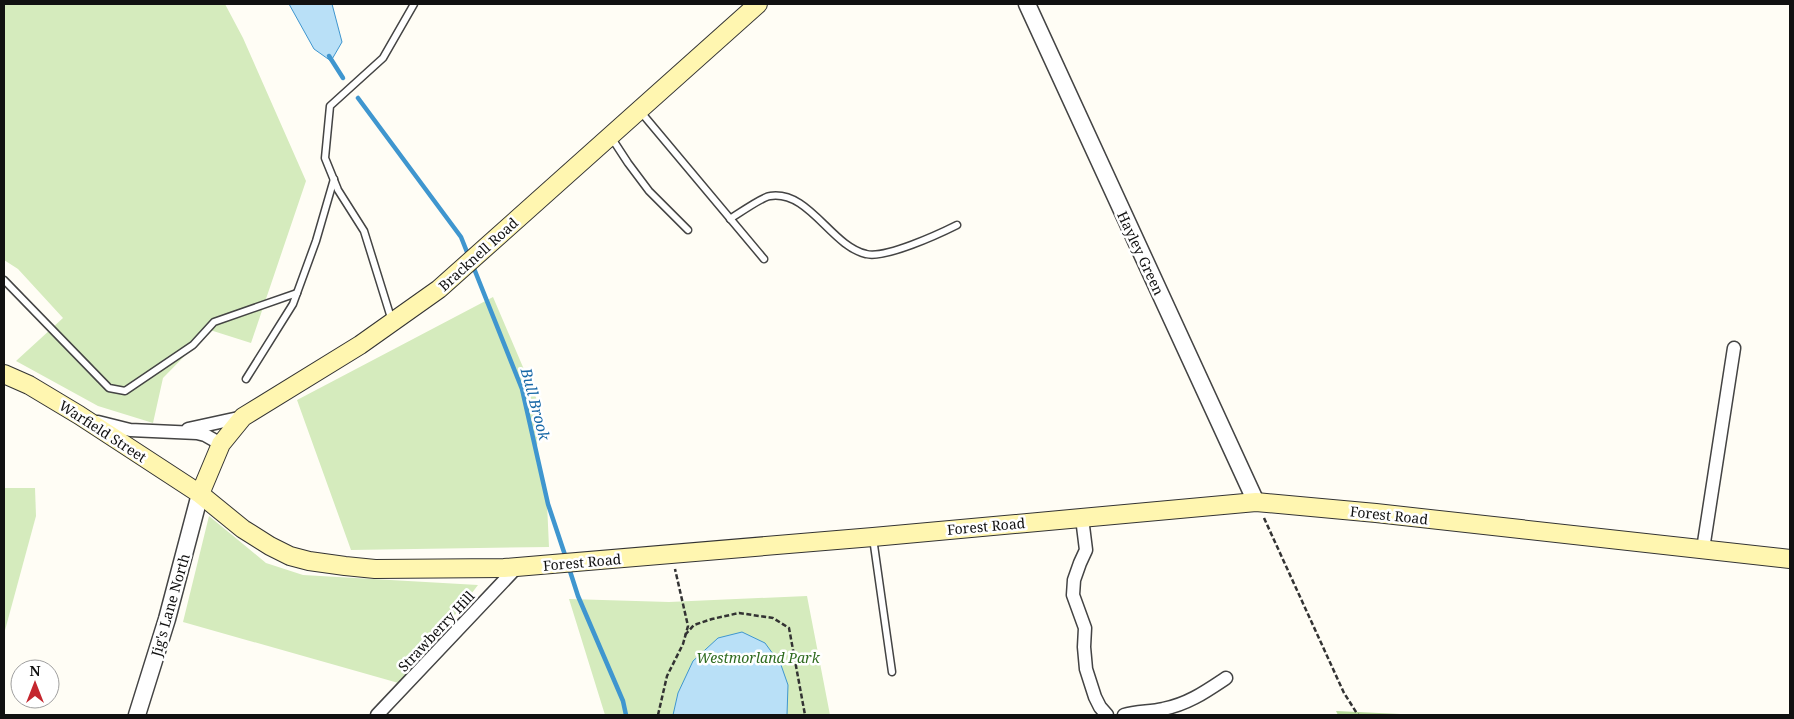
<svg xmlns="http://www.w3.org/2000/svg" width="1794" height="719" viewBox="0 0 1794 719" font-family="'Noto Serif',serif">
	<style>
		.green { fill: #d5ebbd }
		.forest { fill: #b9dc9c }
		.water { fill: #b9e0f7; stroke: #3f96cf }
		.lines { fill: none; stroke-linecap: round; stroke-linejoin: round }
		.stream { stroke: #3f96cf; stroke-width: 4.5 }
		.service-casing { stroke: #444; stroke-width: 9 }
		.minor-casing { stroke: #444; stroke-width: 15 }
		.tertiary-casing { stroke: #444; stroke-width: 19 }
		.secondary-casing { stroke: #333; stroke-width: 20 }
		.path { stroke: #333; stroke-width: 2.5; stroke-dasharray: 5 2.5; stroke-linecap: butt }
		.service { stroke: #fff; stroke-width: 6 }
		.minor { stroke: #fff; stroke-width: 12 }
		.tertiary { stroke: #fff; stroke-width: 16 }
		.secondary { stroke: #fff6b0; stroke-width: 18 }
		.labels { text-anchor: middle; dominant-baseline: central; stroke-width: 5; stroke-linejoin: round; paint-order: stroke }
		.street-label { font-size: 14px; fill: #111; stroke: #fff }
		.park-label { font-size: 14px; font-style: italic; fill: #2f6b1f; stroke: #fff }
		.water-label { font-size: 15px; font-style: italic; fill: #1768a6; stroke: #fff }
	</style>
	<rect width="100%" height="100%" fill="#fffdf5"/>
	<g class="green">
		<polygon points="4,4 225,4 243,38 306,181 251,343 210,330 163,378 153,423 98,406 16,361 63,318 18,269 4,260"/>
		<polygon points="493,297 540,407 536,460 547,503 549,547 351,550 297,400"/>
		<polygon points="4,488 35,488 36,516 4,634"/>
		<polygon points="209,516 266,563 303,575 478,585 402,684 183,622"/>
		<polygon points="807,596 830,715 605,715 569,599 669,602"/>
	</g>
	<polygon class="forest" points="1336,711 1422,715 1338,715"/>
	<g class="water">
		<polygon points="289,4 332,4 342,42 331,61 314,49"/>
		<polygon points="742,632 765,643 781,665 788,685 787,715 673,715 678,693 693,661 718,638"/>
	</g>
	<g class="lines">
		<g class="stream">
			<polyline points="329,56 343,78"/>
			<polyline points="358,98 461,237 469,257"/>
			<polyline points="473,266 522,389 548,504 566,558"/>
			<polyline points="569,568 578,596 623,701 626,715"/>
		</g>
		<g class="service-casing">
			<g id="service">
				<polyline points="640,111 764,259"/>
				<polyline points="611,137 628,163 649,191 688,230"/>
				<path d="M730 219C738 214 762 197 770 196 809 190 831 246 866 254 885 259 939 234 957 225"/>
				<polyline points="4,280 109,388 125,391 193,345 214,322 297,293"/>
				<polyline points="392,321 364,231 338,190 325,158 330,106 383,58 414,4"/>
				<polyline points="246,379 293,304 316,241 334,179"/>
				<polyline points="873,538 892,672"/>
			</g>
		</g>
		<g class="minor-casing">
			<g id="minor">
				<polyline points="98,422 130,430 197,433 205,435 221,444"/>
				<polyline points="188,429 243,417"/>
				<polyline points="1082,518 1086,550 1080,563 1074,580 1073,595 1085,628 1084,647 1086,669 1095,697 1100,707 1107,715"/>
				<polyline points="1703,549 1734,348"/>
				<polyline points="377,715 517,567"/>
				<path d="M1124 715C1136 711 1150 712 1163 709 1188 704 1205 692 1226 678"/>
			</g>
		</g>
		<g class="tertiary-casing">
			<g id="tertiary">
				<polyline points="1027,4 1256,502"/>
				<polyline points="137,715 167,619 200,494"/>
			</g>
		</g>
		<g class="secondary-casing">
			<g id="secondary">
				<polyline points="4,374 29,385 79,415 200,494 243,529 270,546 290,556 309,561 345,566 375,569 504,568 873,537 1256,502 1376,513 1790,559"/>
				<polyline points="200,494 221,444 243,417 360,345 439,289 758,4"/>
			</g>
		</g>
		<g class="path">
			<polyline points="1264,518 1344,693 1358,715"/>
			<polyline points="685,635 694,625 712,619 739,613 773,618 789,628 805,715"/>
			<polyline points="658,715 667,676 683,644 688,626 675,569"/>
		</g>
		<use href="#service" class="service"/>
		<use href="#minor" class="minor"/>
		<use href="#tertiary" class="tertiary"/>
		<use href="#secondary" class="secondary"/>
	</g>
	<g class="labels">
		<g class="street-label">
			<text transform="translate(1141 253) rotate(65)">Hayley Green</text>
			<text transform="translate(478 254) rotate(-42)">Bracknell Road</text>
			<text transform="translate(103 431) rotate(33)">Warfield Street</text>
			<text transform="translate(1389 515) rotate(6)">Forest Road</text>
			<text transform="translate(986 526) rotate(-5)">Forest Road</text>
			<text transform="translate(582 562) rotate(-5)">Forest Road</text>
			<text transform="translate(170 605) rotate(-74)">Jig's Lane North</text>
			<text transform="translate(436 631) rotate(-47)">Strawberry Hill</text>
		</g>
		<g class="park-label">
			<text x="758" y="657">Westmorland Park</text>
		</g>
		<g class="water-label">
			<text transform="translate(536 404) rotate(75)">Bull Brook</text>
		</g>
	</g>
	<rect width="1794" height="719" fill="none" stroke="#111111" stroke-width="10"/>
	<g transform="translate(35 684)"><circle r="24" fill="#ffffff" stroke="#a0a0a0"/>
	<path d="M0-4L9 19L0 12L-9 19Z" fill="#c4262e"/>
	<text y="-8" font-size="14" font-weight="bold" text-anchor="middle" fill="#111111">N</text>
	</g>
</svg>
